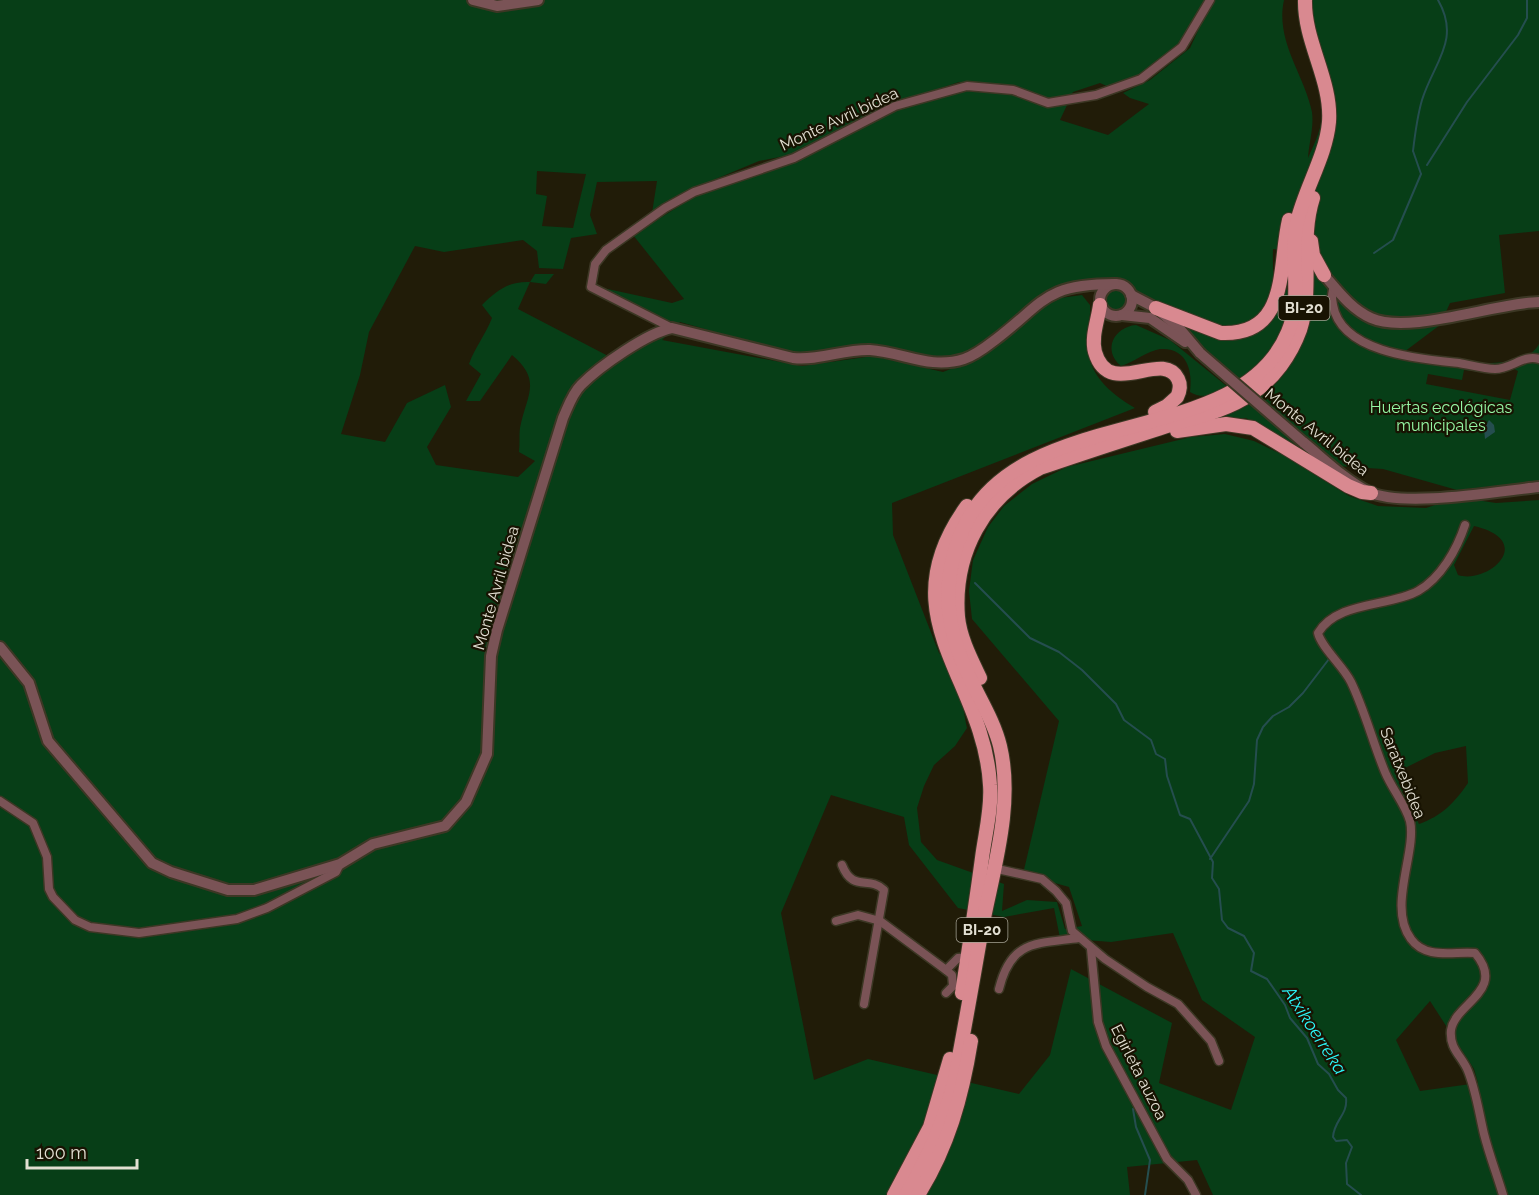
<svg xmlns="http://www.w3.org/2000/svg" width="1539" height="1195" viewBox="0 0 1539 1195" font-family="Raleway,sans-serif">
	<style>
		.green { fill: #073e17; fill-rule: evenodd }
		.water { fill: #254e4f }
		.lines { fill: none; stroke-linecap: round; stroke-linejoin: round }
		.stream { stroke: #254e4f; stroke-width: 2 }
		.minor-casing { stroke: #3c3724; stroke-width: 11 }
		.tertiary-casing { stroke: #3c3724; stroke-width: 14 }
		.primary-casing { stroke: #3c3724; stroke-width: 16 }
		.minor { stroke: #7a5356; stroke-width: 8 }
		.tertiary { stroke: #7a5356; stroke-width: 10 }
		.primary { stroke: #d98990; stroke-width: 14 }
		.tertiary-bridge-casing { stroke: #3c3724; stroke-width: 14; stroke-linecap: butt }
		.tertiary-bridge { stroke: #7a5356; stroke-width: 10 }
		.labels { text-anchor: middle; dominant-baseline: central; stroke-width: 4.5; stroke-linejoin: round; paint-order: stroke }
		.shield { fill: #181302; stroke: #a5a294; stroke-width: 1.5 }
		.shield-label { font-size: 15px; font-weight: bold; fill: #e2dfd2 }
		.street-label { font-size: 16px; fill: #e2dfd2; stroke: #181302 }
		.park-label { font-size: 16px; fill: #95f7a4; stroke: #181302 }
		.water-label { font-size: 18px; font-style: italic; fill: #2bf9fb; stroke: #181302 }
	</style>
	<rect width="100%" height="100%" fill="#211c08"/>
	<g class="green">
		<path d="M0 0H1206L1182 41 1137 80 1111 88 1100 83 1073 92 1070 97 1049 100 1015 88 959 82 899 102 795 154 759 161 687 191 652 213 657 181 597 182 590 215 597 234 571 238 563 269 539 268 537 251 523 240 444 252 415 246 369 332 360 375 341 434 385 442 407 403 445 385 451 407 427 447 436 465 518 477 535 461 519 452C520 444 519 435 520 428 526 396 543 381 512 355L480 401H466L481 374 469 364C475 347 486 334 492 318L482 305C497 290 509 281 530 282L535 274H554L546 284 530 282 518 309 610 357 655 327 670 323 603 288 672 303 684 299 633 235 692 198 792 162 895 109 955 90 1002 91 1046 104 1068 103 1060 120 1108 135 1149 104 1130 98 1123 93 1150 80 1190 48 1212 0H1284C1275 41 1304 74 1312 112 1314 128 1309 143 1308 158 1314 145 1320 132 1322 118 1327 80 1296 43 1297 0H1539V231L1499 235 1505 293 1450 303 1440 325 1404 352C1432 360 1523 376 1539 344V481L1457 490 1383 469 1336 466 1259 398C1306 366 1316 306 1314 253L1273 249C1272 266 1276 292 1268 307 1242 358 1174 311 1139 295 1132 292 1129 285 1121 283 1109 279 1092 280 1080 282 1033 287 1012 334 972 353 939 369 908 351 875 347 852 345 830 355 807 354 773 353 715 331 680 322L662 340 802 366 873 356 943 372 983 356 1040 309 1060 298 1082 295 1090 305C1091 317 1087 327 1087 338 1086 373 1108 392 1135 408L892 503 893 535 939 653C959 671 962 703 967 728L955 746 934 765 924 786 917 808 921 842 937 860 1004 884 1002 911 1027 900 1057 902 1065 929 1082 926 1069 887 1023 874 1059 721 972 619 969 591 973 560 988 527 1004 506 1032 484 1067 467 1191 437 1225 434 1254 441 1283 455 1349 496 1378 506 1426 508 1441 503 1476 500 1496 503 1539 500V1195H1213L1197 1160 1127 1167 1130 1195H0ZM537 171 586 174 573 228 542 226 547 196 536 194ZM1514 369 1518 371 1510 400 1426 384 1428 374 1462 380 1464 370 1498 374ZM1474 526C1538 541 1487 585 1458 575L1454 565ZM1466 746 1468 783C1455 802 1442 816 1419 824L1395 773 1435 753ZM831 795 904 817 909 845 958 908 1004 917 1054 908 1060 938 1111 942 1173 933 1202 1000 1255 1037 1231 1110 1159 1083 1172 1023 1071 969 1050 1055 1019 1094 868 1059 814 1080 781 913ZM1430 1001 1474 1069 1478 1083 1420 1091 1396 1040Z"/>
		<path d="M1285 288 1289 291 1286 318 1272 356 1241 383 1197 343 1177 321C1202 335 1213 339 1242 336Z"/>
		<circle cx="1116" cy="300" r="10"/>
		<path d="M1136 325 1170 340 1229 388C1216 394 1203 400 1190 392 1193 371 1187 347 1160 349 1147 351 1134 362 1121 366 1102 350 1114 327 1136 325Z"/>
		<polygon points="1248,403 1256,409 1317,461 1246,418 1196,422"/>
	</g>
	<polygon class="water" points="1489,420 1494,425 1495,432 1485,439 1484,429"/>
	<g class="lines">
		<g class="stream">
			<path d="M1413 151C1415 134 1417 117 1422 100 1434 62 1461 40 1438 0"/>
			<polyline points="1413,151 1421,174"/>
			<polyline points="1427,165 1467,102 1518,35 1527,18 1527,0"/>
			<polyline points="1374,253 1393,240 1421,174"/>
			<path d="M975 583 1030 638 1059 652 1082 670 1116 704 1124 720 1151 740 1156 754 1165 759 1167 776 1180 815 1190 819 1213 862 1212 878 1219 889 1222 920 1228 928 1244 936 1254 953 1251 971 1267 979 1285 1005 1290 1018 1307 1038 1318 1064 1329 1074 1338 1090 1346 1098C1348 1115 1334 1120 1333 1137L1336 1141 1347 1140 1352 1147 1346 1163 1347 1184 1361 1195"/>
			<polyline points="1210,859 1249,801 1254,784 1257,740 1263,727 1273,716 1289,707 1303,693 1329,659"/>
			<polyline points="1133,1109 1136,1127 1150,1160 1145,1195"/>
		</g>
		<g class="minor-casing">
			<g id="minor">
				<path d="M1334 287C1331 294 1332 298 1333 305 1341 353 1420 359 1459 363 1471 365 1483 369 1495 369 1511 369 1524 354 1539 359"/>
				<polyline points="672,328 591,287 595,264 606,250 665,208 694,192 794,158 895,106 967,86 1013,90 1048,103 1096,95 1141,79 1182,47 1210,0"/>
				<path d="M1465 525C1457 549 1441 578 1418 591 1389 607 1337 601 1318 633 1321 647 1344 667 1351 682 1365 711 1373 743 1385 772 1392 789 1405 804 1410 821 1417 852 1387 907 1411 939 1426 960 1454 951 1475 953 1507 991 1455 1003 1451 1030 1449 1049 1462 1056 1468 1071 1476 1091 1479 1113 1484 1134 1489 1154 1497 1175 1503 1195"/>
				<polyline points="0,801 33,823 47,857 49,889 53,897 75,920 90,927 139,933 237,919 267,908 336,872 340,864"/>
				<path d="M842 865C853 893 869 875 884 890L864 1004"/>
				<polyline points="1002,870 1042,879 1056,891 1066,903 1072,931 1105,959 1147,987 1178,1004 1211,1041 1219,1061"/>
				<polyline points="836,921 858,915 880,921 946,970 958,958 968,957"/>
				<polyline points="1091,949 1098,1022 1106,1046 1167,1159 1188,1180 1196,1195"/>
				<path d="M999 989C1011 940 1035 944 1079 938"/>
				<polyline points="946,993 953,986 952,975 946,970"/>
			</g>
		</g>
		<g class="tertiary-casing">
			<g id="tertiary">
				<polyline points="473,0 497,6 538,0"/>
				<path d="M1324 275C1338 291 1351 309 1371 318 1409 335 1495 303 1539 302"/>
				<circle cx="1116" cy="300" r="16"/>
				<polyline points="1131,295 1156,308 1179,328 1200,353"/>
				<polyline points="1122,315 1150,318 1185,342"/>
				<path d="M1303 442C1324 459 1345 480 1369 492 1404 508 1499 491 1539 487"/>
				<path d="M0 647 29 683 48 741 152 863 171 872 228 890H254L340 864 373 844 445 826 466 802 487 754 491 656 497 630 563 418C568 407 572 394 581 385 600 366 647 333 672 328L793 358C819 361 844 349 870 350 903 352 930 370 964 359 976 355 986 347 995 340 1045 302 1044 284 1115 284"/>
			</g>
		</g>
		<g class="primary-casing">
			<g id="primary">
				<polyline points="1311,241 1313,255 1324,275"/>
				<path d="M1100 305C1098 320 1091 337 1095 352 1109 401 1163 348 1178 379 1181 385 1180 391 1177 397L1167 406 1155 412"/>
				<path d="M1156 308 1221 333C1290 336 1278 266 1289 220"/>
				<polyline points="1177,431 1226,424 1253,428 1348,486 1362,492 1371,493"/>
				<path d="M980 678C971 659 960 638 958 617 953 553 984 497 1040 468 1083 453 1127 439 1170 425 1197 417 1228 410 1251 394 1274 379 1291 355 1300 330 1314 287 1299 241 1313 198"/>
				<path d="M962 993C969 948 976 903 982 858 985 834 992 809 990 785 984 677 886 617 967 506"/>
				<polyline points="894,1195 930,1127 950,1059"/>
				<path d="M906 1195C928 1159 943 1124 954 1083 964 1032 973 980 982 928 993 870 1014 805 1000 746 994 721 979 698 968 674 945 627 941 578 963 529 1020 401 1239 452 1288 332 1303 296 1289 258 1297 222 1305 188 1326 156 1329 122 1332 80 1304 42 1305 0"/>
				<path d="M918 1195C948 1147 962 1097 971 1041"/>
			</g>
		</g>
		<use href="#minor" class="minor"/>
		<use href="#tertiary" class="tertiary"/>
		<use href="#primary" class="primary"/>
		<g class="tertiary-bridge-casing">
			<polyline id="tertiary-bridge" points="1200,353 1303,442"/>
		</g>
		<use href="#tertiary-bridge" class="tertiary-bridge"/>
	</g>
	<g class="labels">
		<g class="shield">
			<rect x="1278.5" y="296" width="51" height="24" rx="4.5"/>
			<rect x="956.5" y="918" width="51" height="24" rx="4.5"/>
		</g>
		<g class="shield-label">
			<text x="1304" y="308">BI-20</text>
			<text x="982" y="930">BI-20</text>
		</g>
		<g class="street-label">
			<text transform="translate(839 119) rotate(-25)">Monte Avril bidea</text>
			<text transform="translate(1317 432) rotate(39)">Monte Avril bidea</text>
			<text transform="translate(496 588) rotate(-74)">Monte Avril bidea</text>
			<text transform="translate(1403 773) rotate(68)">Saratxebidea</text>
			<text transform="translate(1139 1072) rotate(63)">Egirleta auzoa</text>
		</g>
		<g class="park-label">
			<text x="1441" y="407">Huertas ecológicas<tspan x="1441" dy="18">municipales</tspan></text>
		</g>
		<g class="water-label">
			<text transform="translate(1315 1030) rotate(57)">Atxikoerreka</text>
		</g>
	</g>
	<path d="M27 1159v9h110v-9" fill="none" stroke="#e2dfd2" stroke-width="3"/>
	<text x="36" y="1159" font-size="18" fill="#e2dfd2" stroke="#181302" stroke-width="4.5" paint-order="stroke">100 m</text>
</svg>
